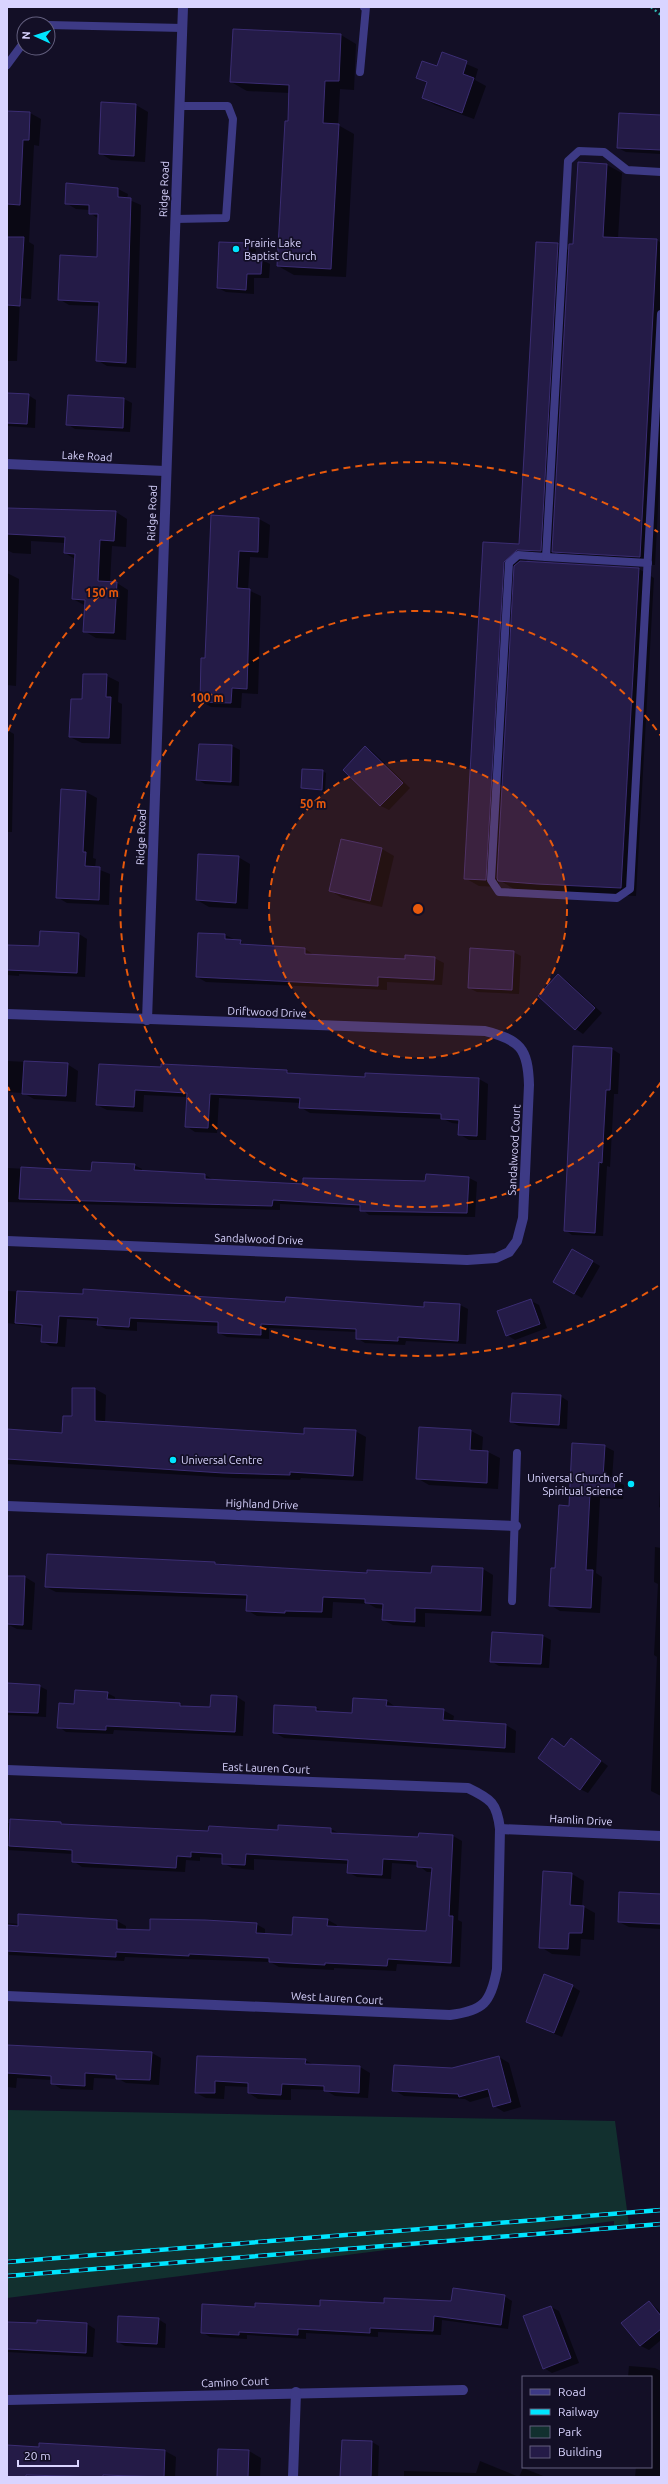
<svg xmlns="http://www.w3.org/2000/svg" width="668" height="2484" viewBox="0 0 668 2484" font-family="Ubuntu,sans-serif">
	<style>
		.green { fill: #12302f }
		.shadow { fill: #0007 }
		.building { fill: #241b47; stroke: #3b2d73 }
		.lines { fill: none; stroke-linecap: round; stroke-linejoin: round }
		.path { stroke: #2fb8b0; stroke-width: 2.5; stroke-dasharray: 2 3; stroke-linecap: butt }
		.service { stroke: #3d3a85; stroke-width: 8 }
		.minor { stroke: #3d3a85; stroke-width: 10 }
		.rail-casing { stroke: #00e5ff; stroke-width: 4.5 }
		.rail { stroke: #130f26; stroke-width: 3; stroke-dasharray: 9; stroke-linecap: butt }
		.ring { fill: none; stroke: #e8590c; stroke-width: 2; stroke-dasharray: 7 5 }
		.poi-dot { fill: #00e5ff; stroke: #130f26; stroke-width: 1.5 }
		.labels { text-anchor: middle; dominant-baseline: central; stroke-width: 3.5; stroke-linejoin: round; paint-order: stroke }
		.street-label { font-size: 11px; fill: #d9d4ff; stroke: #130f26 }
		.poi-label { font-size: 11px; fill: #d9d4ff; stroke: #130f26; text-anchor: start }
		.centre { fill: #e8590c; stroke: #130f26; stroke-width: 2 }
		.ring-label { font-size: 12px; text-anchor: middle; font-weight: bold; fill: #e8590c; stroke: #130f26; stroke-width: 3.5; stroke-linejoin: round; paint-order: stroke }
	</style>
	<rect width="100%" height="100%" fill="#130f26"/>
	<polygon class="green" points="7,2110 615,2121 629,2225 614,2226 614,2221 7,2298"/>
	<g class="shadow">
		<polygon points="234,30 341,35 356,44 354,90 340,89 338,125 354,134 346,277 294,275 278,266 290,93 247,91 231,82"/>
		<polygon points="443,54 478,69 475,80 486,86 474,119 435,105 423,98 428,84 418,78 438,68"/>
		<polygon points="102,103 136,105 148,112 145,162 111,160 100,153"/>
		<polygon points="7,112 30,113 41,119 39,146 34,145 29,242 34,245 31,299 20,298 17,361 7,361"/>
		<polygon points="661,116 661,154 626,152 618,148"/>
		<polygon points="607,165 622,173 618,238 657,240 661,243 661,452 655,565 568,560 555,552 554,558 530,557 525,562 639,569 654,578 636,896 514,889 499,880 499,887 479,886 465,878 484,543 520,545 558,244 570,251 574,245"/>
		<polygon points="118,189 128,194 127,199 141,205 136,368 107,366 97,360 100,306 69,305 59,299 98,258 99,219 90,213 90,210 76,209 66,203"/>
		<polygon points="220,243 248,244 256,249 255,259 262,260 270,264 269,278 254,278 254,294 226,292 218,288"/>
		<polygon points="7,394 28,395 36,400 35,428 7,426"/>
		<polygon points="124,399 132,403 130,432 75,429 67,424"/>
		<polygon points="7,508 116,512 127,519 126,547 112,546 110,583 117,583 128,590 126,640 96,638 84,631 86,606 73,599 75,559 65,553 65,543 31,541 31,554 13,553 7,550"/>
		<polygon points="212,517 259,519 270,525 268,558 250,557 248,590 261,596 258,694 242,693 241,708 211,707 201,701 206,659"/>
		<polygon points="7,573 19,579 16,686 7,685"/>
		<polygon points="84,675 107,676 119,682 118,702 122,704 121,744 82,743 70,737 83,700"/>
		<polygon points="7,730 14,734 12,832 7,832"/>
		<polygon points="232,746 240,750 239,786 205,784 197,779"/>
		<polygon points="366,747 373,752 410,788 389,810 381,806 344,770"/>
		<polygon points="322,771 326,773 325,791 302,788"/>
		<polygon points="62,790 86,792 97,798 93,858 96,859 95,868 110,874 109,905 67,903 57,897"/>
		<polygon points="342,840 382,849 394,856 382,907 342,898 331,891"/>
		<polygon points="238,857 250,864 248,909 209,907 197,900"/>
		<polygon points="79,934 87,939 85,977 19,974 19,976 7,975 7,946 40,947"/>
		<polygon points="199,934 225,935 249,946 305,949 314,955 406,960 434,958 444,963 442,985 387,982 387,990 206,982 197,977"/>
		<polygon points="513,952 521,956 519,994 477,992 469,988"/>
		<polygon points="559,975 566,980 602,1013 583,1034 576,1029"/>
		<polygon points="612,1049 620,1054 618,1094 614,1094 610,1167 607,1166 603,1236 572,1235 565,1230"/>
		<polygon points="7,1061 67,1064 78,1071 76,1102 34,1099 23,1093 7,1092"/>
		<polygon points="162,1065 287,1071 293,1074 366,1078 479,1079 488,1084 486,1140 469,1140 459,1134 460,1124 452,1123 443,1119 310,1113 300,1107 300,1103 219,1098 217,1133 195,1132 186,1126 187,1097 144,1095 143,1112 107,1110 97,1105 161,1068"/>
		<polygon points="134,1165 142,1169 142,1172 205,1175 212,1179 304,1185 426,1182 469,1178 477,1182 475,1217 369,1215 361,1208 280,1204 280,1210 7,1202 7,1168 92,1172"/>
		<polygon points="573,1250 600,1266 582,1298 554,1282"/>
		<polygon points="7,1291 425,1308 460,1305 468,1309 466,1344 406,1341 405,1345 365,1343 357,1338 357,1332 269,1328 269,1339 227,1337 219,1333 219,1326 137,1322 137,1331 106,1329 98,1325 99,1321 67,1319 65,1347 50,1346 42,1341 43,1328 7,1323"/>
		<polygon points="531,1301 539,1305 547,1328 515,1340 507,1335"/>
		<polygon points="73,1389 95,1389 106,1395 105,1423 305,1435 355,1431 366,1437 363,1481 301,1478 300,1480 234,1478 7,1464 7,1430 63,1435 73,1417"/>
		<polygon points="560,1396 568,1401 567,1429 519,1426 511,1422"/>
		<polygon points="420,1428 471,1431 483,1437 482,1451 488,1452 500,1458 498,1489 429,1485 417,1478"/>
		<polygon points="604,1446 614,1451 612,1479 624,1485 623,1499 600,1498 596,1573 602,1577 600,1613 560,1611 550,1605 570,1507"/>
		<polygon points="661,1475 661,1508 659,1507"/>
		<polygon points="655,1547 661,1548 661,1796 651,1791 657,1657 654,1655 658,1584 654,1582"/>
		<polygon points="215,1563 368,1574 432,1574 483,1569 493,1575 491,1616 425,1613 425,1627 393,1625 383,1620 384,1609 376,1608 369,1604 333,1602 332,1618 257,1616 247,1610 248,1599 56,1592 46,1587"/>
		<polygon points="7,1577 25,1577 35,1583 32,1630 17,1629 7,1624"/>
		<polygon points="543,1636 551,1640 549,1668 499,1666 491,1661"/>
		<polygon points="7,1684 39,1686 47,1690 46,1717 7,1715"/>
		<polygon points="107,1693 115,1697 115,1700 180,1704 186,1707 211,1708 212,1696 237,1697 245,1702 243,1736 114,1730 113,1734 66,1732 59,1727 75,1705"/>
		<polygon points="386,1700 397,1708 443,1710 454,1716 453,1721 506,1725 516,1731 515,1753 284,1738 274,1732 316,1708 323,1712 353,1714"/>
		<polygon points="571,1739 608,1766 588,1793 580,1789 564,1748"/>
		<polygon points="7,1823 61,1823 65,1825 209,1832 331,1829 340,1834 419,1838 419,1834 453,1836 462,1841 458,1920 462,1922 460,1967 397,1964 396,1971 334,1968 334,1970 279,1967 270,1962 125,1957 124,1961 9,1955 7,1923 19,1924 54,1917 117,1921 126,1926 126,1930 151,1931 256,1924 265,1929 265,1934 293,1936 328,1920 337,1925 336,1927 427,1932 432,1872 427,1872 418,1865 392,1863 391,1879 357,1877 348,1872 348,1864 254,1859 254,1870 232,1868 223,1863 223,1858 200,1857 200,1861 186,1860 185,1872 82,1867 73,1861 73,1854 7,1850"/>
		<polygon points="572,1874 584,1881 582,1906 595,1913 594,1940 581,1939 580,1956 552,1954 541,1947"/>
		<polygon points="661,1894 661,1929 629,1927 619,1922"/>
		<polygon points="572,1986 580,1991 562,2037 527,2022"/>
		<polygon points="7,2046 152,2053 161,2058 159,2085 126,2083 119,2079 94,2078 93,2090 61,2089 52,2083 52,2080 17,2078 16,2088 7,2087"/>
		<polygon points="198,2057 305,2060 314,2065 360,2067 370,2073 368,2098 335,2096 325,2090 291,2089 291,2100 258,2099 249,2093 249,2087 225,2086 224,2099 206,2098 196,2093"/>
		<polygon points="499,2057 509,2063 521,2107 504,2112 494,2106 491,2096 470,2102 465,2099 404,2096 394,2090 452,2069"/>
		<polygon points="504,2296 512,2301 508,2329 442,2320 441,2335 378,2332 378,2337 306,2333 306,2339 247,2335 247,2339 210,2337 202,2332 256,2308 452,2302"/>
		<polygon points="649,2302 661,2312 661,2340 649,2350 641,2346 623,2323"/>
		<polygon points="551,2307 559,2311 579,2363 552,2373 544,2368 524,2317"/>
		<polygon points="158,2319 166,2324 165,2348 125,2346 118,2342"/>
		<polygon points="7,2322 87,2324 95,2329 93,2357 7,2352"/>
		<polygon points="629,2366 655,2368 661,2371 661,2477 635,2477 636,2467 651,2467 651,2377 628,2377"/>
		<polygon points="372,2442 379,2446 378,2477 341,2477"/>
		<polygon points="7,2446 165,2451 176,2457 175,2477 7,2477"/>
		<polygon points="219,2450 249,2451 261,2458 260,2477 218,2477"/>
		<polygon points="480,2461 519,2477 523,2468 546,2477 404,2477 404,2471 476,2473"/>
	</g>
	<g class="building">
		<polygon points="233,29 341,34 339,81 325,81 323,123 339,124 331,269 277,266 285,121 288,121 289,85 230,82"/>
		<polygon points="442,52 467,61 463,74 474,78 462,113 422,98 427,82 416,78 422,61 437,66"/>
		<polygon points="101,102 136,104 134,156 99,154"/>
		<polygon points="7,111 30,112 29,140 23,140 20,205 7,204"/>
		<polygon points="619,113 661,115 661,150 617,148"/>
		<polygon points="578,162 607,164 603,237 657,239 640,557 552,552 569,244 573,244"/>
		<polygon points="66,183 118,188 118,197 131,198 126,363 96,361 99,302 58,300 60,255 97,257 98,214 89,214 89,205 65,204"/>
		<polygon points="7,237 24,237 20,306 7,305"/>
		<polygon points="219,242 248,243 248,258 262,259 261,274 247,274 246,290 217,288"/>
		<polygon points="536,242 558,243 541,551 517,550 504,562 486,880 464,879 483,542 519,544"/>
		<polygon points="7,393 29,394 27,424 7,423"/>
		<polygon points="68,395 124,398 123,428 66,425"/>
		<polygon points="7,508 116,511 114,541 100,540 98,581 117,582 114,633 83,632 85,600 72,599 75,554 64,553 65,537 7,534"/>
		<polygon points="211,515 259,518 258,552 239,551 237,588 250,589 247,689 232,688 231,703 200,702 201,658 205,658"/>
		<polygon points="520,561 639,568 621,888 537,884 498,881 497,878 514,566"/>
		<polygon points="83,674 107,674 106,697 111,697 109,738 69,737 71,699 82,699"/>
		<polygon points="199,744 232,745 231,782 196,780"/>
		<polygon points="365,746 403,783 380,806 343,770"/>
		<polygon points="302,769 323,770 322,790 301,788"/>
		<polygon points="61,789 86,791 83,852 86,852 85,866 100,867 99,900 56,898"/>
		<polygon points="341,839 382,848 370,901 329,891"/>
		<polygon points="198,854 239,856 236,903 196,900"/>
		<polygon points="40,931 79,933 77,973 7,970 7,945 39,946"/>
		<polygon points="198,933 225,934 225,939 241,940 240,944 305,948 305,954 405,959 405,955 435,957 434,980 378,977 378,986 196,977"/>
		<polygon points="470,948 514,951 512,990 468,988"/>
		<polygon points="558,974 595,1008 575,1030 538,996"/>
		<polygon points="573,1046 612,1048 610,1090 606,1090 602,1163 599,1162 595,1233 564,1231"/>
		<polygon points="24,1061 68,1063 66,1096 22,1094"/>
		<polygon points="99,1064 161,1067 161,1064 287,1070 287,1073 365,1077 365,1073 479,1078 477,1136 458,1135 459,1120 441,1119 441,1114 299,1108 300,1098 210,1094 208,1128 185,1127 187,1093 135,1090 134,1107 96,1105"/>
		<polygon points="92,1162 135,1164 134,1170 205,1174 205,1179 303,1184 303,1178 425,1181 426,1174 469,1177 467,1213 360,1211 360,1205 273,1200 272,1206 19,1199 21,1167 91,1171"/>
		<polygon points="572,1249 593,1261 574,1294 553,1282"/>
		<polygon points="83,1289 285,1302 286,1297 424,1307 424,1302 460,1304 458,1341 398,1337 398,1341 356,1339 356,1329 261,1324 261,1335 218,1333 218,1322 130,1318 129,1327 97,1325 98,1318 59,1316 57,1343 41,1342 42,1325 15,1323 17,1291 83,1294"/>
		<polygon points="531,1299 540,1324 506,1336 497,1311"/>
		<polygon points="72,1388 95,1388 95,1421 304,1434 304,1428 356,1430 353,1476 290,1472 290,1475 223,1473 7,1459 7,1429 62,1433 63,1416 72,1416"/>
		<polygon points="512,1393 561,1395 559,1425 510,1422"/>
		<polygon points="419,1427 471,1430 470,1450 488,1451 487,1483 416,1479"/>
		<polygon points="572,1443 605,1445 603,1478 615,1478 614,1494 590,1493 586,1570 593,1570 591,1608 549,1606 551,1568 555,1568 559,1505 569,1506"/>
		<polygon points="47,1554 215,1562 215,1564 367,1573 367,1570 431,1573 432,1566 483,1568 481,1611 415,1608 415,1622 382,1620 383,1604 365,1603 365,1599 323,1597 322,1612 285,1611 285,1613 246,1611 247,1595 45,1587"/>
		<polygon points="7,1576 25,1576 23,1625 7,1624"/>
		<polygon points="492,1632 543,1635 541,1664 490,1662"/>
		<polygon points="7,1683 40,1685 38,1713 7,1712"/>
		<polygon points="75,1690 108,1692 107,1699 180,1703 180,1706 210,1707 211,1695 237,1696 235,1732 106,1726 106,1730 57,1728 59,1703 74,1704"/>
		<polygon points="353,1698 387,1700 386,1706 444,1709 443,1720 506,1724 505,1748 273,1733 274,1705 316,1707 316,1711 352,1713"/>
		<polygon points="552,1738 564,1747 571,1738 601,1761 580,1790 538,1758"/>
		<polygon points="10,1819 61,1822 61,1824 208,1831 209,1826 278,1830 278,1825 331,1828 331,1833 418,1837 419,1833 453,1835 449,1916 453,1916 451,1963 388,1959 387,1966 325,1963 325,1965 269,1962 269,1958 189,1954 189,1956 116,1952 116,1957 7,1951 7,1925 18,1926 18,1914 117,1920 117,1929 150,1930 150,1919 205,1920 257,1923 256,1933 292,1935 293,1917 328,1919 327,1926 426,1931 432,1868 417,1867 417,1861 383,1859 382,1875 347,1873 348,1860 246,1854 245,1865 222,1864 222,1854 191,1852 191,1857 177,1856 176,1868 72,1862 72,1850 9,1846"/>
		<polygon points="543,1871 572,1873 570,1905 584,1906 582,1933 569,1933 568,1949 539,1948"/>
		<polygon points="619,1892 661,1894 661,1924 618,1922"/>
		<polygon points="544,1974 573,1985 554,2033 526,2022"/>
		<polygon points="7,2045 152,2052 150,2080 116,2079 116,2075 85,2073 85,2086 51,2084 51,2076 7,2073"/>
		<polygon points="197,2056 306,2059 305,2064 360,2066 359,2093 324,2091 324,2086 282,2084 281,2095 248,2093 248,2083 215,2081 215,2093 195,2093"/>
		<polygon points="499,2056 511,2102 493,2107 488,2089 459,2097 458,2094 392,2091 394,2065 452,2068"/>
		<polygon points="453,2288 505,2295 501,2325 434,2316 433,2331 370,2328 370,2333 298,2329 298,2335 239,2332 239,2335 201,2333 202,2304 255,2307 255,2303 320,2306 320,2300 384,2303 384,2298 451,2301"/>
		<polygon points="649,2301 661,2316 661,2329 640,2346 621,2323"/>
		<polygon points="551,2306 571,2358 543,2369 523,2316"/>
		<polygon points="118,2316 159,2318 157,2344 117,2342"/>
		<polygon points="37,2320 87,2323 86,2353 7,2349 7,2322 37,2323"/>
		<polygon points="342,2440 372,2441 371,2477 340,2477"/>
		<polygon points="39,2443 165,2450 164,2477 103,2475 103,2477 26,2475 26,2477 7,2477 7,2445 39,2447"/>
		<polygon points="218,2449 249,2450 248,2477 217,2477"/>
	</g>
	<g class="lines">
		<polyline class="path" points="651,7 661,15"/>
		<g class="service">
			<polyline points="48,25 183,28"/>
			<polyline points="7,65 24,42"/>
			<polyline points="360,72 366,7 364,7"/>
			<polyline points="661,172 627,170 604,152 579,151 568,161 546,557 518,555 509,563 491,880 499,892 617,898 630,889 661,314"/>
			<polyline points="175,219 226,218 233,119 228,106 180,106"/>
			<polyline points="546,557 648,563"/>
			<polyline points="512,1601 517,1453"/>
		</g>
		<g class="minor">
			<polyline points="7,464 165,471"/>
			<path d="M7 1014 485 1031C520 1040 528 1048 529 1085L523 1218 517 1241 509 1252 496 1258 467 1260 7 1241"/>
			<polyline points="147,1020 183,7"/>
			<polyline points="7,1506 516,1526"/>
			<path d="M7 1770 468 1788C491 1799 497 1803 500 1829L497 1969C491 2003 483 2011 450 2015L7 1996"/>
			<polyline points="500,1829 661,1836"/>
			<polyline points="7,2400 463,2390"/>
			<polyline points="293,2477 296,2392"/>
		</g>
		<g class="rail-casing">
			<g id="rail">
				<polyline points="7,2262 661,2210"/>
				<polyline points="7,2276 661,2224"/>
			</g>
		</g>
		<use href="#rail" class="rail"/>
	</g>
	<circle cx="418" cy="909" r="149" fill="#e8590c" fill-opacity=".12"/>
	<g class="ring">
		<circle cx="418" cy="909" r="149"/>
		<path d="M661 1082A298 298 0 1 1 661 736"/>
		<path d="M658 1286A447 447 0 0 1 8 1087M8 731A447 447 0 0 1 658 532"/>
	</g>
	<g class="poi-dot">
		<circle cx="236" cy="249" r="4"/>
		<circle cx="173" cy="1460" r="4"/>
		<circle cx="631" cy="1484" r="4"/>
	</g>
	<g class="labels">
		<g class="street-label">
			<text transform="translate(164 189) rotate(-88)">Ridge Road</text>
			<text transform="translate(87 456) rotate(3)">Lake Road</text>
			<text transform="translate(152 513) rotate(-88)">Ridge Road</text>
			<text transform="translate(141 837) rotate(-88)">Ridge Road</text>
			<text transform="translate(267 1012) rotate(2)">Driftwood Drive</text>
			<text transform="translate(514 1150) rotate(-87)">Sandalwood Court</text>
			<text transform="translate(259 1239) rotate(2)">Sandalwood Drive</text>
			<text transform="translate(262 1504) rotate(2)">Highland Drive</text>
			<text transform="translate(266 1768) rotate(2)">East Lauren Court</text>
			<text transform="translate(581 1820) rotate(3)">Hamlin Drive</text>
			<text transform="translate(337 1998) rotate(3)">West Lauren Court</text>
			<text transform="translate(235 2382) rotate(-2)">Camino Court</text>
		</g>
		<g class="poi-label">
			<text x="244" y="243">Prairie Lake<tspan x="244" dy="13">Baptist Church</tspan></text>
			<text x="181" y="1460">Universal Centre</text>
			<text x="623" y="1478" text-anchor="end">Universal Church of<tspan x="623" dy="13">Spiritual Science</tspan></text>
		</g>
	</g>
	<circle cx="418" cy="909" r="6" class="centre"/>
	<g class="ring-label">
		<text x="102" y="597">150 m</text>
		<text x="207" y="702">100 m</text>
		<text x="313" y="808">50 m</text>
	</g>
	<rect width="668" height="2484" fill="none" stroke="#d9d4ff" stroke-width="16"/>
	<rect x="522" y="2376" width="130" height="92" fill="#130f26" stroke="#625e7d"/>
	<rect x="530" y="2389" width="20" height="6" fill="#3d3a85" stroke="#625e7d"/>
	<text x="558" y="2396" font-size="12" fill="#d9d4ff">Road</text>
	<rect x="530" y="2409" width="20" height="6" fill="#00e5ff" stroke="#625e7d"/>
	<text x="558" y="2416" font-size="12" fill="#d9d4ff">Railway</text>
	<rect x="530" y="2426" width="20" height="12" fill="#12302f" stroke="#625e7d"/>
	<text x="558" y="2436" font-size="12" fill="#d9d4ff">Park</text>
	<rect x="530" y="2446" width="20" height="12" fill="#241b47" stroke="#625e7d"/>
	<text x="558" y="2456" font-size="12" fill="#d9d4ff">Building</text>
	<g transform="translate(36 36) rotate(273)"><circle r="19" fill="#130f26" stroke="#625e7d"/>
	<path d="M0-3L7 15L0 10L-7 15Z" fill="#00e5ff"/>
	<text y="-6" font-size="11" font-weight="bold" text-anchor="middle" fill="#d9d4ff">N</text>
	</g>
	<path d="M18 2460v6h60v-6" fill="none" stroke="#d9d4ff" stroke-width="2"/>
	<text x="24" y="2460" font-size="12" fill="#d9d4ff" stroke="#130f26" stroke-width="3" paint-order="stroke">20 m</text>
</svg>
